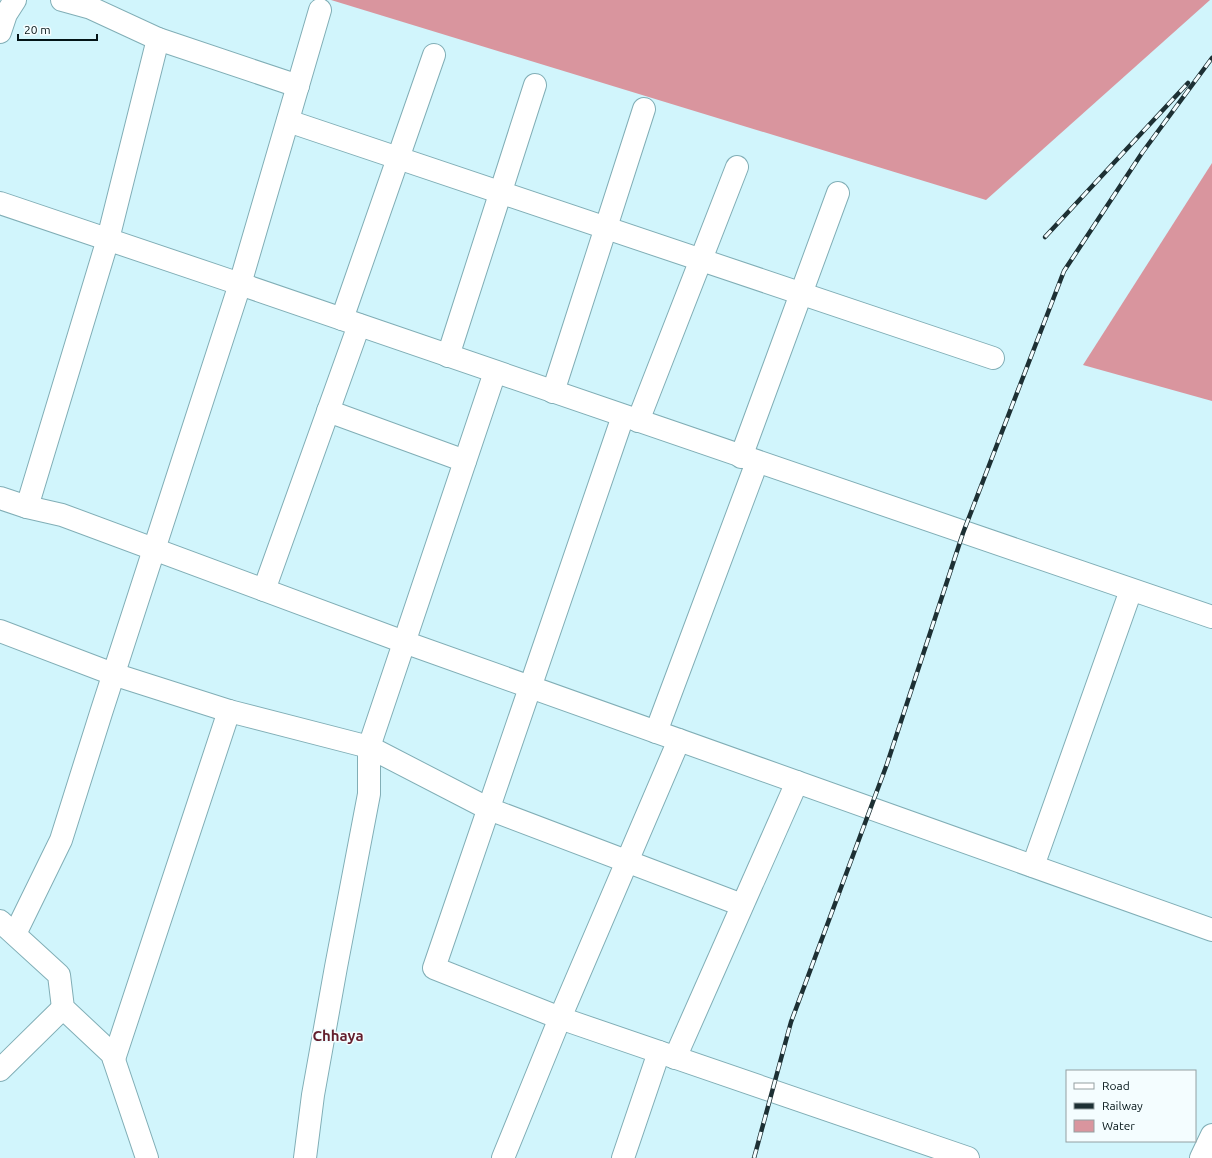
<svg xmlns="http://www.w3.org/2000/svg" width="1212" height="1158" viewBox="0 0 1212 1158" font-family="Ubuntu,sans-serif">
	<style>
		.water { fill: #d9959e }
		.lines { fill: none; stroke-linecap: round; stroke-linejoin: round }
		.minor-casing { stroke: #81aeb6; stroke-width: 24 }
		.major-casing { stroke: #81aeb6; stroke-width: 24 }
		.minor { stroke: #fff; stroke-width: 22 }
		.major { stroke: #fff; stroke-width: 22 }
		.rail-casing { stroke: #1d3034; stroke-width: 4.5 }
		.rail { stroke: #f4fdff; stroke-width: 3; stroke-dasharray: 9; stroke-linecap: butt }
		.labels { text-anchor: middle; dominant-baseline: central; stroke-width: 3; stroke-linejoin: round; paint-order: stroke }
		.district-label { font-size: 15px; font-weight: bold; fill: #631e2d; stroke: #f4fdff }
	</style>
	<rect width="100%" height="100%" fill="#d1f5fc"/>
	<g class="water">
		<polygon points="331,0 1210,0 986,200"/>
		<polygon points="1212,163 1212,401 1083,365"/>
	</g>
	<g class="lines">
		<g class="minor-casing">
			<g id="minor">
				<polyline points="62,0 91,8 158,39 298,86"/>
				<polyline points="0,32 6,14 15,0"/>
				<polyline points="288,121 993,358"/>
				<polyline points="342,319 434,55"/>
				<polyline points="448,356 535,85"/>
				<polyline points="553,392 644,109"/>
				<polyline points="328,411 465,461"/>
				<polyline points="623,416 434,968 560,1018 968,1158"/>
				<polyline points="638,421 737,167"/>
				<polyline points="741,457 838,193"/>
				<polyline points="0,498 27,507 62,515 404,642 1212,930"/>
				<polyline points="27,507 108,239 158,39"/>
				<polyline points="264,590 359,325"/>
				<polyline points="0,631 113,674 229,711 369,747 489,809 742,905"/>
				<polyline points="656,732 757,462"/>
				<polyline points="1033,866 1131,590"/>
				<polyline points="0,921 59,975 63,1008 112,1054 147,1158"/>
				<polyline points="15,934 61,840 101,713 240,284 320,10"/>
				<polyline points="675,1058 797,782"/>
				<polyline points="114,1059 229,711"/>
				<polyline points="0,1070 63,1008"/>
				<polyline points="305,1158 313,1095 336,967 369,794 369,747 495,372"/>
				<polyline points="503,1158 560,1018 679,740"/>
				<polyline points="623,1158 659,1052"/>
				<polyline points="1201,1158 1212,1135"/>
			</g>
		</g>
		<g class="major-casing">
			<polyline id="major" points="0,203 240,284 1212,617"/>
		</g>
		<use href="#minor" class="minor"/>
		<use href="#major" class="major"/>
		<g class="rail-casing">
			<g id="rail">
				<polyline points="1045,237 1188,83"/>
				<polyline points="754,1158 791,1022 887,764 963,533 1064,271 1142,153 1212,58"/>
			</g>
		</g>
		<use href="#rail" class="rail"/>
	</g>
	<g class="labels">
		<g class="district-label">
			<text x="338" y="1035">Chhaya</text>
		</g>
	</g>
	<rect x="1066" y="1070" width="130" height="72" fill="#f4fdff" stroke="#94a0a2"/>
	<rect x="1074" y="1083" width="20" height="6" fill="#ffffff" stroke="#94a0a2"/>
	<text x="1102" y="1090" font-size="12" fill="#031417">Road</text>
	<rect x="1074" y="1103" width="20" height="6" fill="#1d3034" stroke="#94a0a2"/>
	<text x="1102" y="1110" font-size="12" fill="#031417">Railway</text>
	<rect x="1074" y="1120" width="20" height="12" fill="#d9959e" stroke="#94a0a2"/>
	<text x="1102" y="1130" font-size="12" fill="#031417">Water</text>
	<path d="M18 34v6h79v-6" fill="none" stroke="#031417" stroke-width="2"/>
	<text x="24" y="34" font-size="12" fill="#031417" stroke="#f4fdff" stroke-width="3" paint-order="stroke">20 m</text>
</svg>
